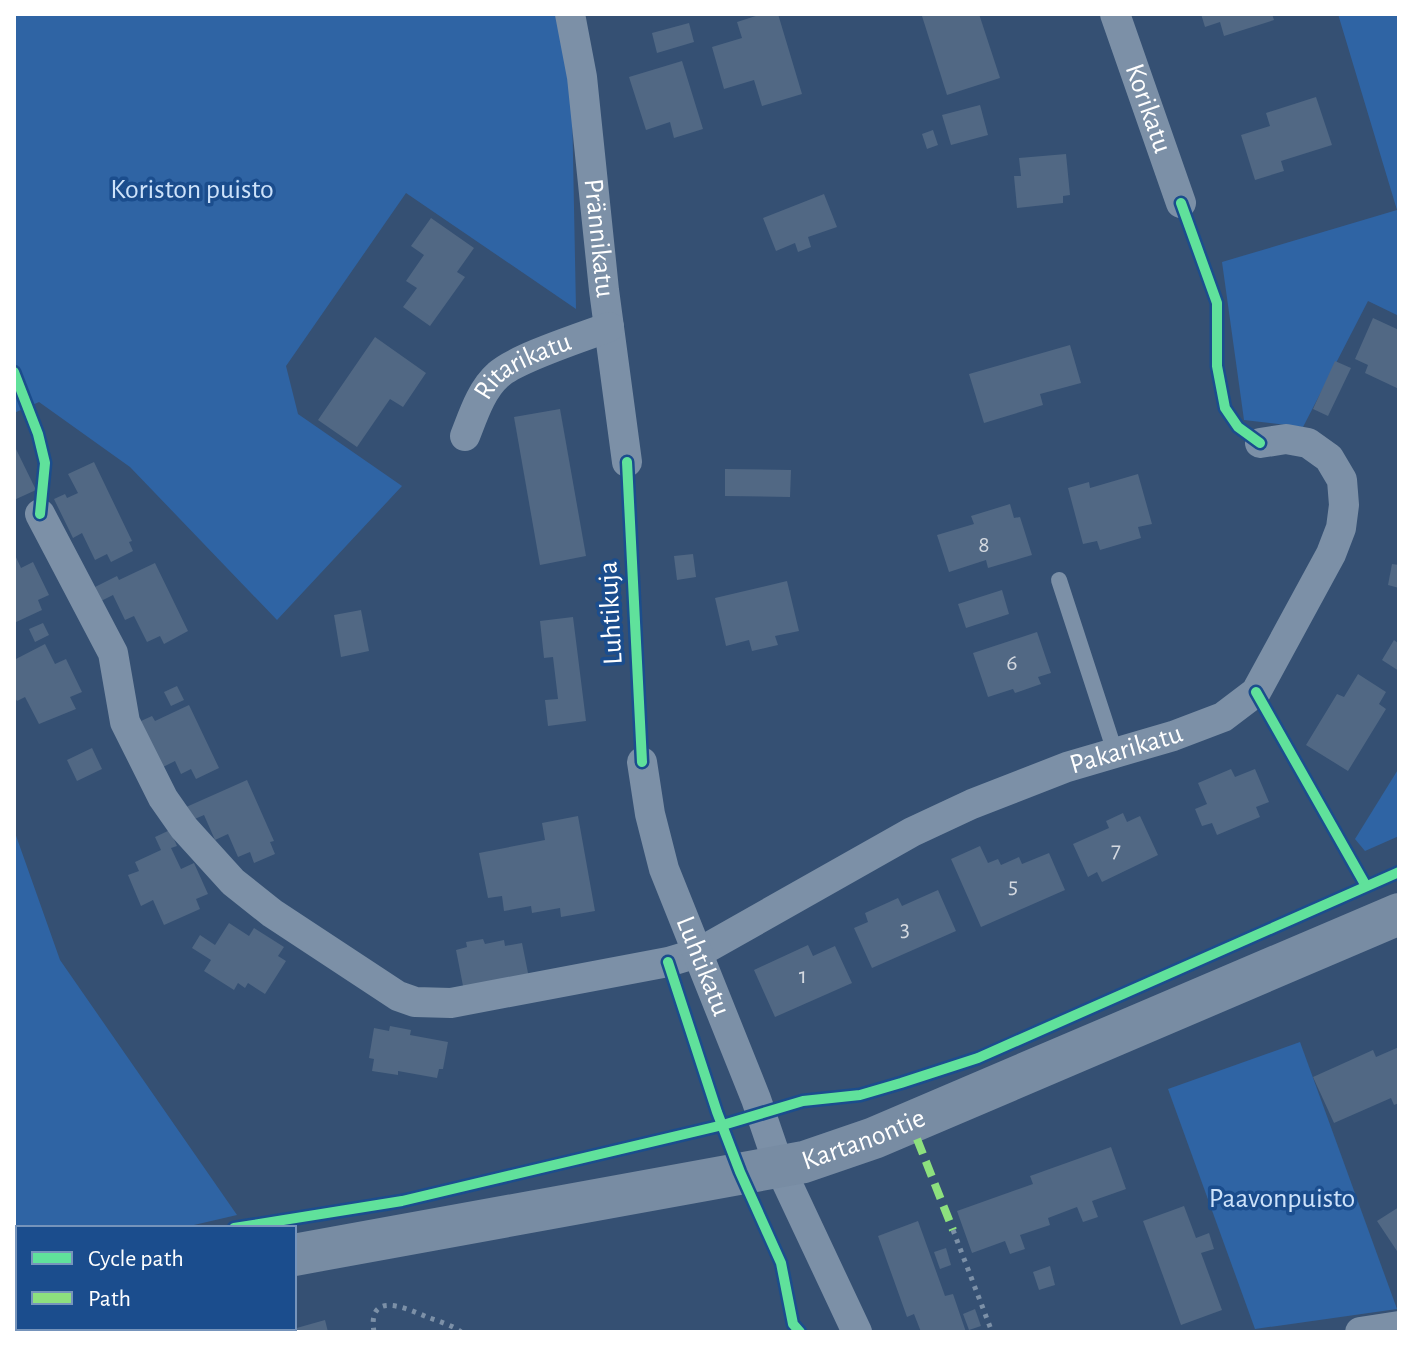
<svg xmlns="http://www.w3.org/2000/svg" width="1413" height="1346" viewBox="0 0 1413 1346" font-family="'Alegreya Sans',sans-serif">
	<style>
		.green { fill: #2f64a4 }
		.building { fill: #516884 }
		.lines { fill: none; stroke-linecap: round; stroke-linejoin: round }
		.path { stroke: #7c90a7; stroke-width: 5; stroke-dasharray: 4 6; stroke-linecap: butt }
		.lane { stroke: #7c90a7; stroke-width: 16 }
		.street { stroke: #7c90a7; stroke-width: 30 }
		.secondary { stroke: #788ca3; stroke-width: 42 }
		.quiet { stroke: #8de07e; stroke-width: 8; stroke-dasharray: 16 8; stroke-linecap: butt }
		.cycleway-casing { stroke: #1b4d8d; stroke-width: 15 }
		.cycleway { stroke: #60e19b; stroke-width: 10 }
		.labels { text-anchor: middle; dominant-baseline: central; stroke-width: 7; stroke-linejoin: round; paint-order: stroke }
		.number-label { font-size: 24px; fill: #d4d9e0 }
		.street-label { font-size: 28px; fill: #fff; stroke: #1b4d8d }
		.park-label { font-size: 28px; fill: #cde2fa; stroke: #1b4d8d }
	</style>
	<rect width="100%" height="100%" fill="#355073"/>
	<g class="green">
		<polygon points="14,14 556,14 567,51 572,105 576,309 406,193 286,366 298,414 402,486 277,620 130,467 39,402 14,413"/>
		<polygon points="1338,14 1399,14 1399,316 1368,301 1303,427 1244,420 1222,262 1397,210"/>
		<polygon points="1399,768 1399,836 1365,851 1355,839"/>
		<polygon points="14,830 60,960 237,1215 181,1228 18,1228 18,1286 14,1288"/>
		<polygon points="1300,1042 1397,1309 1255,1329 1168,1089"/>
	</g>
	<g class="building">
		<polygon points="762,14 778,14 802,94 762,106 754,80 724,89 712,47 742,38 737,22"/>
		<polygon points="927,14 979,14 1000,78 947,95 922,16"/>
		<polygon points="1201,14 1272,14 1274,20 1224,36 1220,22 1205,27"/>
		<polygon points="689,23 694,42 657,53 652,33"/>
		<polygon points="682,61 703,129 674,138 670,122 646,130 629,77"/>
		<polygon points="1316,97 1332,145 1281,161 1284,171 1255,180 1241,135 1270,126 1266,113"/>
		<polygon points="980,105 988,135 951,145 942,115"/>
		<polygon points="933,130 938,145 927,149 922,134"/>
		<polygon points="1066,154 1070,195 1063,196 1063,203 1017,208 1014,176 1021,176 1019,158"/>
		<polygon points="824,194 837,227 808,237 811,247 798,252 795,243 776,251 763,218"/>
		<polygon points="431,218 474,248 457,272 465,277 430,326 403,307 417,288 406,281 424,255 411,246"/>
		<polygon points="1373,318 1399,330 1399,389 1365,373 1368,365 1355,359"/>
		<polygon points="375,337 426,373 403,407 390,399 357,447 318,420"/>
		<polygon points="1070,345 1081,383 1040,394 1043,405 984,423 969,374"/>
		<polygon points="1335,361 1351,368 1328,416 1313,409"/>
		<polygon points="560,409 586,556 540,565 514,417"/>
		<polygon points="14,445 36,490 14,500"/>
		<polygon points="94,462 132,541 129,542 133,551 111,562 107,554 95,560 82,533 73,538 54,499 65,494 67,498 78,493 68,474"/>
		<polygon points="725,469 791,470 790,497 725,496"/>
		<polygon points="1138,474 1152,524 1138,527 1141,538 1100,550 1097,541 1083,544 1068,488 1089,482 1090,488"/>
		<polygon points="1010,504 1014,518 1020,517 1032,555 988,568 986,560 949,572 937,535 974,524 971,516"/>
		<polygon points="14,553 21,568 33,562 49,595 38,600 42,610 14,623"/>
		<polygon points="693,554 696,577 677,580 674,556"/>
		<polygon points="155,563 188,631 164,644 160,636 147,642 134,616 125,620 113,595 101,601 95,587 117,576 119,580"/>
		<polygon points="1392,564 1399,565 1399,588 1388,585"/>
		<polygon points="787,581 799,631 775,636 778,645 752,651 749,640 726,646 715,598"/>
		<polygon points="1002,590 1009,614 966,628 958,604"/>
		<polygon points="361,610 369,651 341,657 334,615"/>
		<polygon points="573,617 586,721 548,726 545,700 558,699 553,657 544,658 540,621"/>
		<polygon points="43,623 49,635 35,642 29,629"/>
		<polygon points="1037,632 1051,673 1038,677 1041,684 1015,693 1013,689 988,697 973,653"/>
		<polygon points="1394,640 1399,644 1399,671 1382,660"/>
		<polygon points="45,644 55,664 66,659 82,692 70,697 76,709 39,724 25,697 17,701 14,696 14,660"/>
		<polygon points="1358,674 1386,692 1379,704 1386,709 1348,771 1306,745 1337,694 1344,697"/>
		<polygon points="177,686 184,700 171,706 164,692"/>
		<polygon points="189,705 219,768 196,779 191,769 181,774 175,761 163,767 141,721 152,716 155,721"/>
		<polygon points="92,748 102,769 77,781 67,760"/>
		<polygon points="1231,769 1235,777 1255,769 1269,802 1256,807 1260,817 1217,835 1212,823 1202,826 1195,809 1207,804 1198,783"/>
		<polygon points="247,780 274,841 270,842 275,854 254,863 250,852 238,857 228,834 215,840 204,815 190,821 184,808"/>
		<polygon points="1123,813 1127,822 1140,816 1158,855 1102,882 1097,872 1088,877 1073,844 1109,828 1106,821"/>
		<polygon points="578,816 595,911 561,917 560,908 532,913 531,906 504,911 502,896 488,898 479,853 545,840 542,823"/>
		<polygon points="170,830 177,846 171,848 181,869 194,863 208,894 196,899 200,909 164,925 153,900 141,906 128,875 139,871 135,862 161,850 155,837"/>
		<polygon points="980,846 988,863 998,859 1001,865 1019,857 1022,864 1049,853 1065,890 981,927 951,859"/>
		<polygon points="938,890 956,931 872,968 854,928 868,922 865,913 898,898 902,906"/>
		<polygon points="229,923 249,936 254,928 284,947 278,956 286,961 265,994 248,983 245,988 238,983 234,990 204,971 211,960 192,948 200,935 215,945"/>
		<polygon points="483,939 485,944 504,940 505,946 522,943 529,978 464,991 456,950 467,947 466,942"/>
		<polygon points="808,945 813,956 835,946 852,983 775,1017 754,970"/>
		<polygon points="390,1026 411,1030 410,1035 448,1042 443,1069 439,1069 437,1078 398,1071 398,1075 372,1071 374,1059 369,1058 374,1028 389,1031"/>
		<polygon points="1399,1047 1399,1103 1394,1105 1391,1098 1334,1123 1313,1077 1373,1050 1376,1057"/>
		<polygon points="1111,1147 1126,1189 1092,1201 1098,1217 1083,1222 1077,1207 1048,1218 1050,1225 1020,1235 1025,1249 1010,1254 1005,1241 972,1253 957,1211 1033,1184 1030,1176"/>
		<polygon points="1184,1206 1196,1238 1209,1233 1214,1249 1201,1253 1222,1310 1181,1325 1143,1221"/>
		<polygon points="1399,1207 1399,1254 1377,1221"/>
		<polygon points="918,1221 945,1296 953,1294 966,1332 921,1332 914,1314 907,1317 878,1236"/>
		<polygon points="946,1248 951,1265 940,1269 934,1252"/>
		<polygon points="1050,1266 1055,1285 1039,1290 1033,1272"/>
		<polygon points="975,1309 981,1326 969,1330 963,1314"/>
		<polygon points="325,1320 328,1332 286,1332 286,1331"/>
	</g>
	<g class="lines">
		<g class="path">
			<polyline points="953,1230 992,1332"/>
			<path d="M374 1332C367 1290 406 1308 427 1317 438 1321 454 1326 461 1332"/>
		</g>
		<polyline class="lane" points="1059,580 1115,752"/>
		<g class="street">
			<path id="s1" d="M570 14 582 77 604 290 627 462"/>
			<path id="s2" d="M1115 14 1181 203"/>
			<path id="s3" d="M465 436C473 416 481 390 498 375 516 358 583 337 609 327"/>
			<path id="s4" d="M40 514 113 653 125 722 163 798 184 828 233 882 272 913 398 996 415 1002 451 1003 668 962 698 953 912 832 972 804 1067 767 1173 736 1223 717 1256 692 1331 554 1341 528 1344 505 1342 480 1329 458 1308 443 1286 439 1260 443"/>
			<path id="s5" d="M642 762 650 814 664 869 756 1099 779 1166 857 1332"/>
			<polyline points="152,1328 153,1332"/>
			<polyline points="1360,1332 1399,1326"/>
		</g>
		<g class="secondary">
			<path id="s6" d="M294 1255 804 1162 874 1138 1399 914"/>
			<polyline points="19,1332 26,1328"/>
		</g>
		<polyline class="quiet" points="917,1139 953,1230"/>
		<g class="cycleway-casing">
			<g id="cycleway">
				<polyline points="1181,203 1217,303 1217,366 1225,408 1238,427 1260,443"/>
				<polyline points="14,372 38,434 45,463 40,514"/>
				<polyline points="627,462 642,762"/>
				<polyline points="1256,692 1366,886"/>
				<polyline points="668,962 717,1112 740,1172 781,1263 793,1324 800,1332"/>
				<polyline points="234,1228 402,1201 723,1125 803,1101 860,1095 901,1083 978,1058 1399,872"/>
			</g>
		</g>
		<use href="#cycleway" class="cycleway"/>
	</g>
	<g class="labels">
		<g class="number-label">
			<text x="984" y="545">8</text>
			<text x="1012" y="663">6</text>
			<text x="1116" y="850">7</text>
			<text x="1013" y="886">5</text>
			<text x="905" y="929">3</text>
			<text x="803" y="976">1</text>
		</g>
		<g class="street-label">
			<text stroke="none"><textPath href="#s2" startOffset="100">Korikatu</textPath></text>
			<text stroke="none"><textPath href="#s1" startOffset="226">Prännikatu</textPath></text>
			<text stroke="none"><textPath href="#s3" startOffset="96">Ritarikatu</textPath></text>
			<text transform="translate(611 613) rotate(-93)">Luhtikuja</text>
			<text stroke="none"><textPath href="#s4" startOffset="1404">Pakarikatu</textPath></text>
			<text stroke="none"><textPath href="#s5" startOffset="214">Luhtikatu</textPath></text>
			<text stroke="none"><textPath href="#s6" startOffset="582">Kartanontie</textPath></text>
		</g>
		<g class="park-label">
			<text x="192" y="190">Koriston puisto</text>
			<text x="1282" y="1199">Paavonpuisto</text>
		</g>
	</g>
	<rect width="1413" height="1346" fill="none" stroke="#ffffff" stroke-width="32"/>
	<rect x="16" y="1226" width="280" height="104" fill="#1b4d8d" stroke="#7694bb" stroke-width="2"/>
	<rect x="32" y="1252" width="40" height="12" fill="#60e19b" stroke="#7694bb" stroke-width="2"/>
	<text x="88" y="1266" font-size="24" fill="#ffffff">Cycle path</text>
	<rect x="32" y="1292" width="40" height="12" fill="#8de07e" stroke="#7694bb" stroke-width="2"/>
	<text x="88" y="1306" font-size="24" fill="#ffffff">Path</text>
</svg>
